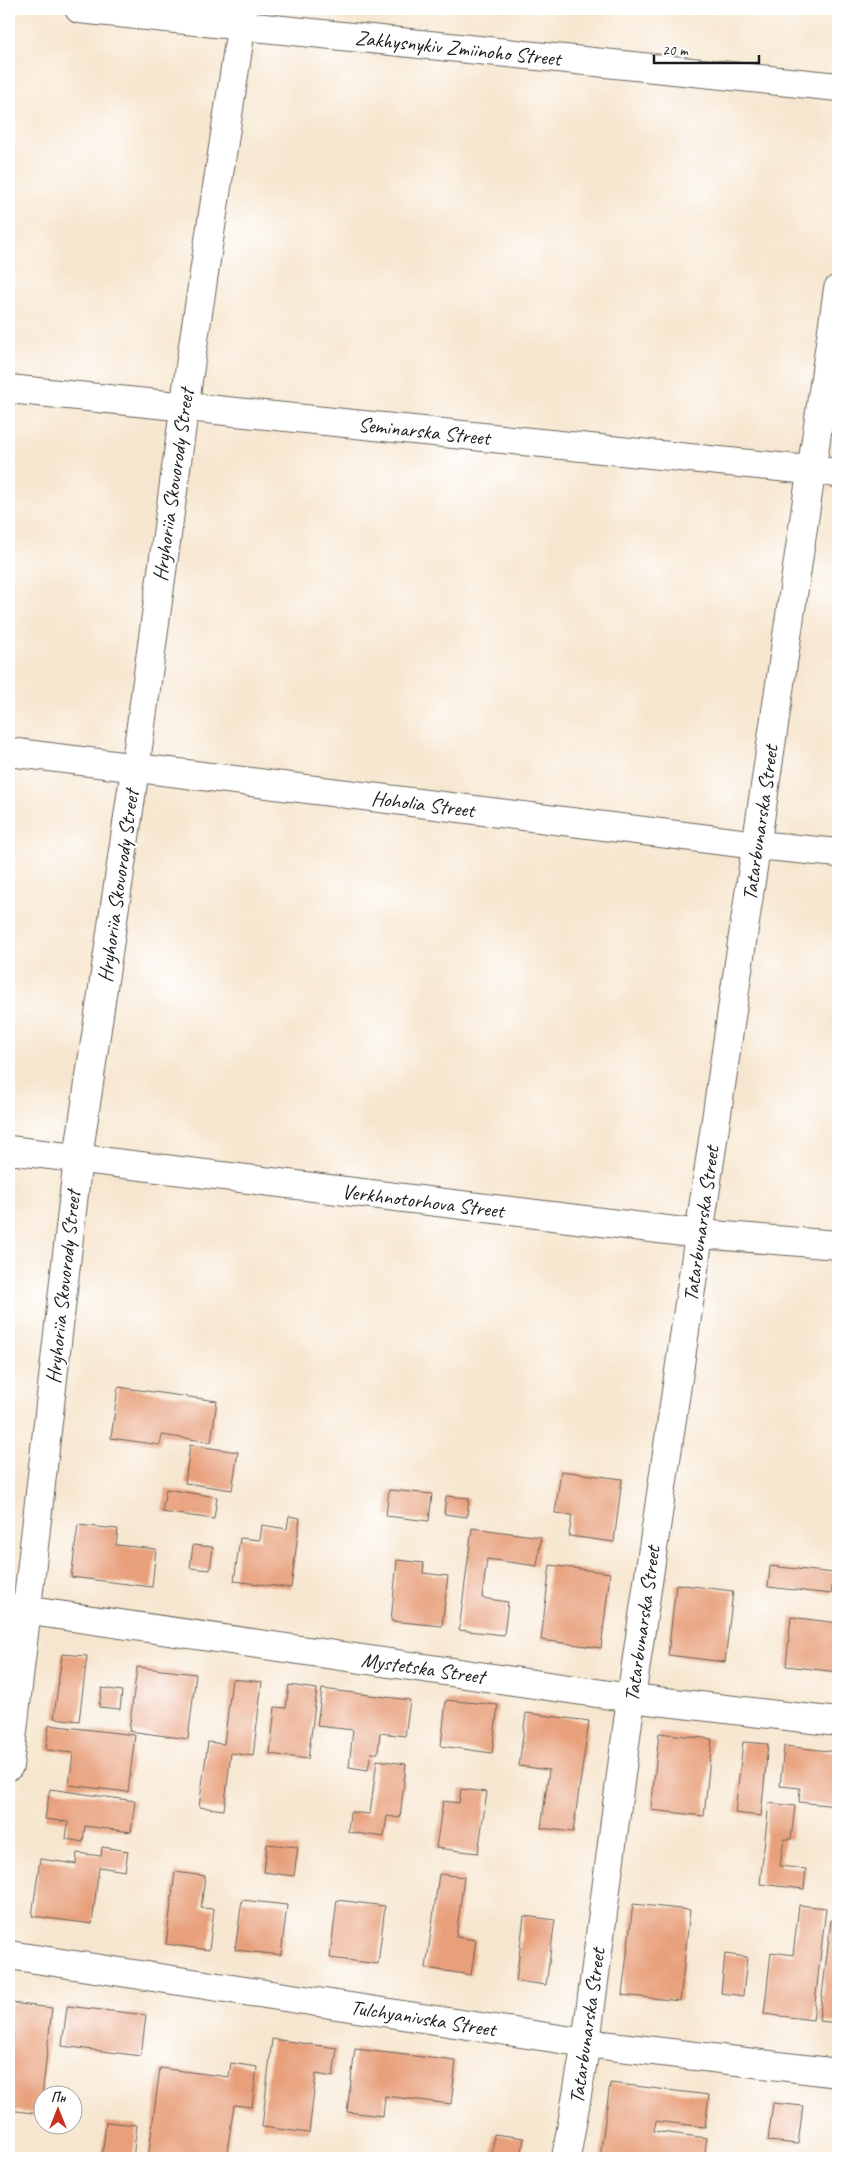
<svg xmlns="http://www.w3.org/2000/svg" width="847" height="2167" viewBox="0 0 847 2167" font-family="Caveat,sans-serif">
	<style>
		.building { fill: #e8a07b }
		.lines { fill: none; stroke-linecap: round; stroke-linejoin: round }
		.minor-casing { stroke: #69635b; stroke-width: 30 }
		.minor { stroke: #fff; stroke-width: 28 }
		.labels { text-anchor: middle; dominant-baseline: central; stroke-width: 4; stroke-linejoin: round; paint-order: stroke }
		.street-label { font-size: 21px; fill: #1c1c1c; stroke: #fff }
	</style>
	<rect width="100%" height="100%" fill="#fff"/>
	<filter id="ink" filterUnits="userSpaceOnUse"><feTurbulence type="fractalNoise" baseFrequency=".02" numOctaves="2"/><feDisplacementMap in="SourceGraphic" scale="10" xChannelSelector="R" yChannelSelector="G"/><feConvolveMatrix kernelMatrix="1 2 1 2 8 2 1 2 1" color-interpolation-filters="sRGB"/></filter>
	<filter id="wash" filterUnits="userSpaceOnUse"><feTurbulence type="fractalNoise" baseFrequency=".0096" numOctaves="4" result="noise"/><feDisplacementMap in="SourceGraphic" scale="20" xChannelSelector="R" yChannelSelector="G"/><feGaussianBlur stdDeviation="1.12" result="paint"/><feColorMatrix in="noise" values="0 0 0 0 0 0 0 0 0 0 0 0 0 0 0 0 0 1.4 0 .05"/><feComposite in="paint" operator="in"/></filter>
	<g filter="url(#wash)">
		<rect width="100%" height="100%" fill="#f7e6cf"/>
		<g id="blocks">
			<g class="building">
				<polygon points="118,1387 217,1401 211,1442 162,1435 160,1445 111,1438"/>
				<polygon points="190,1445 238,1452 232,1490 185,1483"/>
				<polygon points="561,1471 622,1479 614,1542 569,1536 572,1515 555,1513"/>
				<polygon points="166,1489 217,1497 214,1519 162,1512"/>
				<polygon points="389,1490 432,1494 429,1521 386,1516"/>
				<polygon points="446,1496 469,1498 467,1517 444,1514"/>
				<polygon points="289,1516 300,1518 291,1588 234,1581 240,1538 260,1540 262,1525 287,1529"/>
				<polygon points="78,1525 118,1529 116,1545 156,1549 152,1587 71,1577"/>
				<polygon points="472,1528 541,1537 537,1566 487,1559 482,1598 508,1602 504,1635 459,1630"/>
				<polygon points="193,1545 213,1547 210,1570 190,1568"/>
				<polygon points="397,1560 424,1563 423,1573 448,1576 442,1626 391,1621"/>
				<polygon points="550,1565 610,1573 601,1648 541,1640"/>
				<polygon points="770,1566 834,1573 831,1594 768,1587"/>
				<polygon points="676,1584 733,1591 725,1662 668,1655"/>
				<polygon points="791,1617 838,1623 838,1672 786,1666"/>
				<polygon points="62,1654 87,1656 79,1721 54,1718"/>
				<polygon points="137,1667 196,1674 188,1739 129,1731"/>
				<polygon points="232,1679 262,1682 253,1756 231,1753 224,1810 199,1807 208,1742 224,1744"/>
				<polygon points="289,1685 317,1689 308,1759 270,1754 275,1707 286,1708"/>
				<polygon points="102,1688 122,1691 120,1709 99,1707"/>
				<polygon points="322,1689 410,1700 405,1736 380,1733 378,1753 371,1753 368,1770 349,1767 353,1730 317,1726"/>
				<polygon points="446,1700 498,1705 492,1753 441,1746"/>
				<polygon points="526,1713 589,1721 573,1832 541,1828 549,1770 519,1766"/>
				<polygon points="49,1725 135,1735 128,1792 69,1785 73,1753 46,1750"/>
				<polygon points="659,1733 712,1739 704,1816 651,1810"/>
				<polygon points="743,1742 768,1744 761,1816 735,1813"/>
				<polygon points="784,1746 838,1752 836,1806 799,1802 800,1788 780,1786"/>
				<polygon points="377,1760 406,1764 400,1818 387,1816 384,1837 348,1832 350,1812 370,1814"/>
				<polygon points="50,1789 135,1801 131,1832 85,1826 83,1842 66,1839 68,1822 45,1819"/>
				<polygon points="461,1789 487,1792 478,1853 436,1848 443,1801 459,1803"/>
				<polygon points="769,1803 795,1806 791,1839 784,1839 780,1866 806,1869 804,1889 760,1884"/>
				<polygon points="267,1844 298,1847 294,1876 264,1872"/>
				<polygon points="102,1847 128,1851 125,1871 99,1867 92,1924 32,1916 40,1859 76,1864 77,1853 101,1856"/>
				<polygon points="175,1872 205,1876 201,1908 214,1909 209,1950 166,1944"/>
				<polygon points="439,1874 464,1877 456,1937 476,1940 471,1975 426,1968"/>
				<polygon points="242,1900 287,1905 281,1955 235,1950"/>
				<polygon points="337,1900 385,1906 378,1964 330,1958"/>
				<polygon points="633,1904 690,1910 680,2001 622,1995"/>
				<polygon points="799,1905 826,1908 813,2020 764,2014 771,1952 793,1955"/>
				<polygon points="524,1916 555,1920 546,1985 516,1981"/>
				<polygon points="831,1920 838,1921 838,2023 819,2021"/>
				<polygon points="725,1954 747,1957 743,1996 721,1993"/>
				<polygon points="11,2003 52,2008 40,2114 9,2110 9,2019"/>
				<polygon points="67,2006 146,2015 141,2056 62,2046"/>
				<polygon points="272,2039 337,2048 333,2077 316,2074 309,2133 262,2127"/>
				<polygon points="355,2049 456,2061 451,2104 385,2096 383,2116 347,2112"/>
				<polygon points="231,2063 257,2067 252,2107 234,2105 226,2158 148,2158 160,2068 229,2077"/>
				<polygon points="610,2083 709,2095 705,2127 656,2121 654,2131 707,2138 704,2158 600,2158"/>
				<polygon points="773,2103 803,2106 798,2144 768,2141"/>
				<polygon points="106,2122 137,2125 133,2158 102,2158"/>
				<polygon points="494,2134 524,2138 521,2158 492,2158"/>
				<polygon points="399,2154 430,2157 430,2158 399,2158"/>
			</g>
		</g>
	</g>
	<g filter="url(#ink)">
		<use href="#blocks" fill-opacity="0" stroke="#69635b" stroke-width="1"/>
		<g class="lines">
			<g class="minor-casing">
				<g id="minor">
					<polyline points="79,9 838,87"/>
					<polyline points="9,389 838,473"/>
					<polyline points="9,752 757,845 838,853"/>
					<polyline points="9,1150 700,1234 838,1245"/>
					<polyline points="10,1608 631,1698 838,1722"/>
					<polyline points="9,1766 78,1158 135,769 191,359 244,9"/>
					<polyline points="9,1955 586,2043 838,2073"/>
					<polyline points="566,2158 586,2043 631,1698 838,289"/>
				</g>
			</g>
			<use href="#minor" class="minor"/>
		</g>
	</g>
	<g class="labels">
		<g class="street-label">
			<text transform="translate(458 48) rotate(6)">Zakhysnykiv Zmiinoho Street</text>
			<text transform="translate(424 431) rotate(6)">Seminarska Street</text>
			<text transform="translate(173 485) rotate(-82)">Hryhoriia Skovorody Street</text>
			<text transform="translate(423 804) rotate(7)">Hoholia Street</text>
			<text transform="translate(760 823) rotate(-82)">Tatarbunarska Street</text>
			<text transform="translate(118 886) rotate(-82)">Hryhoriia Skovorody Street</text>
			<text transform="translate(423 1201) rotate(7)">Verkhnotorhova Street</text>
			<text transform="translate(701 1224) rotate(-82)">Tatarbunarska Street</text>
			<text transform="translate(63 1287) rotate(-84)">Hryhoriia Skovorody Street</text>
			<text transform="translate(642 1624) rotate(-82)">Tatarbunarska Street</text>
			<text transform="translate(423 1668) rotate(8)">Mystetska Street</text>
			<text transform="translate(423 2018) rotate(9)">Tulchyanivska Street</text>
			<text transform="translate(587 2026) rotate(-82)">Tatarbunarska Street</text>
		</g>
	</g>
	<rect width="847" height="2167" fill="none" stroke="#fff" stroke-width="30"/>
	<g transform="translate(58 2110)"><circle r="24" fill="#ffffff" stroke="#a4a4a4"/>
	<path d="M0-4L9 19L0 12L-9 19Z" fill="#c8321e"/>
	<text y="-8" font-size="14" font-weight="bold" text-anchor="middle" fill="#1c1c1c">Пн</text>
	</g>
	<path d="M654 55v8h105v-8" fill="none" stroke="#1c1c1c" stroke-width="2.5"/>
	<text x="662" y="55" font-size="15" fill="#1c1c1c" stroke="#ffffff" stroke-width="4" paint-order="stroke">20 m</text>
</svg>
